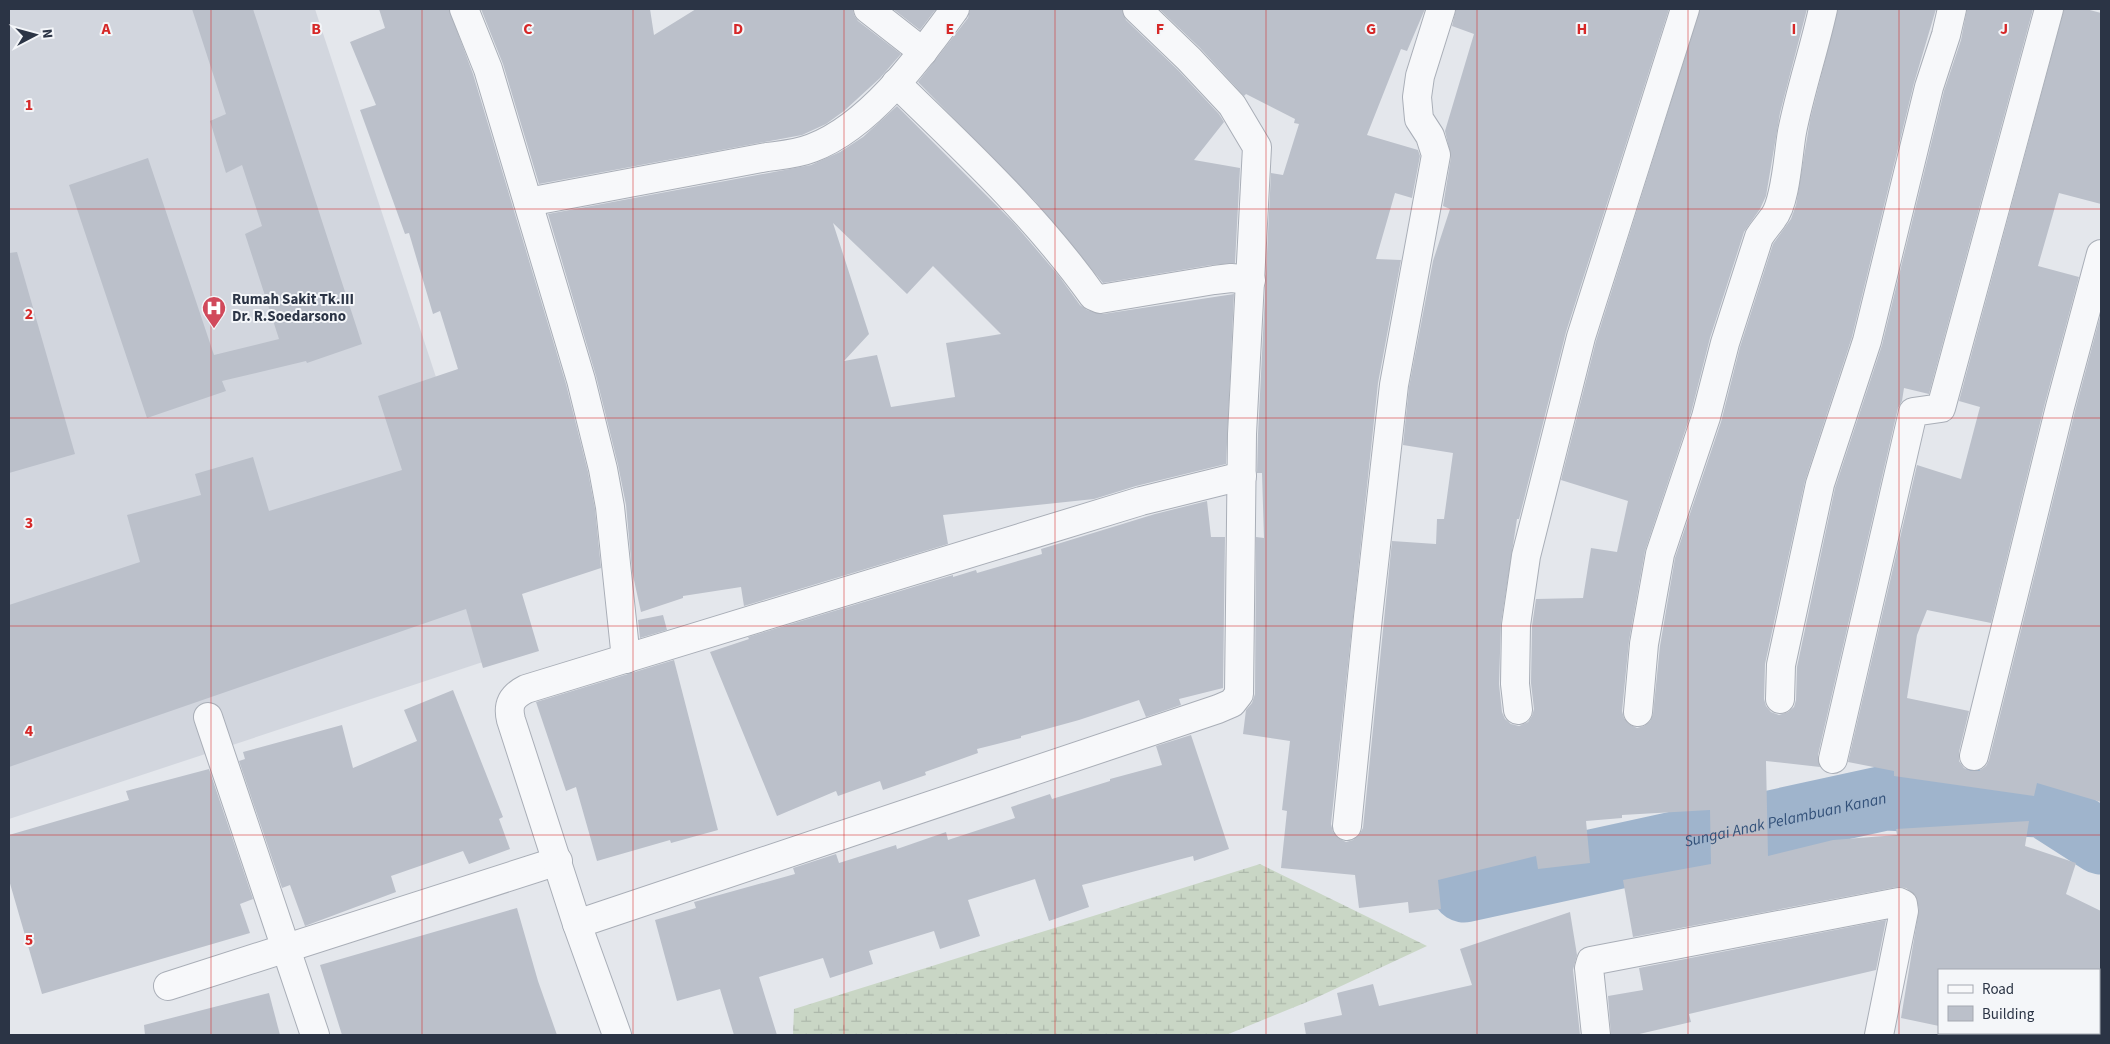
<svg xmlns="http://www.w3.org/2000/svg" width="2110" height="1044" viewBox="0 0 2110 1044" font-family="'Source Sans 3',sans-serif">
	<style>
		.built { fill: #d2d6de }
		.wetland { fill: url(#wetland-marsh) }
		.lines { fill: none; stroke-linecap: round; stroke-linejoin: round }
		.river { stroke: #9fb4cc; stroke-width: 65 }
		.building { fill: #bbc0ca; fill-rule: evenodd }
		.minor-casing { stroke: #a9aeb7; stroke-width: 30 }
		.minor { stroke: #f7f8fa; stroke-width: 28 }
		.grid { fill: none; stroke: #d62828; stroke-width: 1; stroke-opacity: 0.55 }
		.labels { text-anchor: middle; dominant-baseline: central; stroke-width: 4; stroke-linejoin: round; paint-order: stroke }
		.poi-label { font-size: 15px; font-weight: bold; fill: #2b3445; stroke: #f4f6f9; text-anchor: start }
		.water-label { font-size: 16px; font-style: italic; fill: #34527a; stroke: #f4f6f9 }
		.grid-label { font-size: 16px; text-anchor: middle; font-weight: bold; fill: #d62828; stroke: #f4f6f9; stroke-width: 4; stroke-linejoin: round; paint-order: stroke }
	</style>
	<defs>
		<pattern id="wetland-marsh" width="20" height="14" patternUnits="userSpaceOnUse" patternTransform="scale(1.25)"><rect width="20" height="14" fill="#c9d6c5"/><path d="M1 5h8M5 5V1M11 12h8M15 12V8" fill="none" stroke="#adb8ab"/></pattern>
	</defs>
	<rect width="100%" height="100%" fill="#e4e7ec"/>
	<polygon class="built" points="9,9 315,9 525,648 9,819"/>
	<polygon class="wetland" points="1260,864 1427,946 1307,1002 1226,1035 793,1035 794,1009"/>
	<g class="lines">
		<path class="river" id="s1" d="M1464 890 1885 798 2043 805 2101 842"/>
	</g>
	<g class="building">
		<polygon points="192,9 253,9 362,344 307,363 306,361 222,381 226,391 147,418 69,185 148,158 214,355 279,339 245,234 262,226 242,165 226,173 210,121 226,114"/>
		<polygon points="379,9 449,9 473,74 566,384 588,472 595,509 601,568 522,594 539,651 483,668 466,609 9,767 9,605 140,562 127,515 201,495 195,474 253,457 269,511 402,470 378,396 458,369 440,311 433,314 409,233 405,234 360,110 376,105 350,42 385,28"/>
		<polygon points="481,9 650,9 654,35 696,9 853,9 854,15 858,21 901,54 880,78 844,111 826,124 802,135 539,184 503,64"/>
		<polygon points="893,9 936,9 920,30"/>
		<polygon points="970,9 1122,9 1126,20 1178,70 1219,114 1224,122 1194,160 1240,168 1235,263 1211,265 1103,283 1035,201 918,82 968,18"/>
		<polygon points="1159,9 1425,9 1407,51 1401,49 1367,135 1418,150 1420,156 1412,198 1395,193 1376,259 1401,260 1378,383 1331,824 1333,832 1338,838 1346,842 1353,840 1359,835 1363,828 1392,541 1436,544 1437,519 1444,519 1453,453 1403,445 1409,387 1433,261 1450,209 1443,206 1451,157 1445,131 1474,34 1452,26 1456,9 1669,9 1566,332 1519,519 1517,519 1501,623 1499,684 1502,712 1505,719 1511,724 1519,726 1528,722 1532,716 1534,709 1531,683 1532,626 1536,599 1583,598 1591,548 1617,552 1628,501 1561,480 1596,341 1700,9 1807,9 1780,113 1766,196 1760,209 1744,232 1710,338 1691,413 1645,551 1629,641 1622,711 1624,718 1629,724 1637,728 1644,726 1650,721 1653,714 1660,646 1675,558 1721,422 1740,347 1773,244 1791,219 1796,205 1810,120 1838,9 1936,9 1914,83 1852,337 1805,481 1765,664 1764,699 1766,706 1771,712 1779,715 1788,712 1794,707 1796,700 1797,667 1835,488 1882,345 1944,91 1961,40 1967,9 2033,9 1929,394 1904,388 1902,401 1898,408 1818,755 1820,767 1766,761 1768,856 1833,840 1897,835 1896,829 2029,821 2025,846 2076,863 2066,894 2101,911 2101,970 1939,970 1939,1026 1901,1018 1919,909 1915,895 1906,888 1897,887 1633,937 1623,880 1711,864 1710,810 1622,815 1622,818 1586,821 1590,863 1538,869 1536,856 1438,880 1441,909 1409,913 1408,902 1359,908 1355,875 1281,868 1287,811 1282,810 1290,741 1243,734 1246,710 1252,703 1255,694 1256,537 1264,538 1262,473 1257,473 1258,434 1271,173 1283,175 1299,124 1294,123 1295,119 1246,94 1244,96 1200,48"/>
		<polygon points="2064,9 2086,9 2101,13 2101,204 2059,193 2038,266 2079,277 2045,403 1991,623 1927,610 1917,635 1907,698 1969,711 1959,752 1959,761 1964,768 1971,771 1979,771 1986,766 1989,760 2075,411 2101,313 2101,802 2037,783 2034,796 1894,776 1894,771 1848,762 1917,465 1961,479 1980,407 1959,401"/>
		<path d="M897 106 1013 222 1059 276 1080 305 1087 310 1103 314 1234 294 1226 464 1136 486 1094 499 943 515 948 544 744 606 741 587 683 596V598L641 612 632 571 626 505 618 465 596 376 548 214 811 165 840 152 863 137ZM833 223 907 294 933 266 1001 334 946 343 955 397 891 407 877 355 844 361 869 334Z"/>
		<polygon points="17,252 75,454 9,473 9,253"/>
		<polygon points="1207,501 1211,537 1225,537 1223,688 1179,699 1181,705 1146,717 1139,700 1079,720 1021,736 1021,738 977,749 978,753 925,772 926,775 883,790 880,781 838,796 836,791 777,816 710,652 749,639 748,637 953,575 953,577 976,570 977,573 1042,554 1041,549 1155,514"/>
		<polygon points="663,615 667,630 640,638 638,620"/>
		<polygon points="674,660 718,830 671,843 670,840 597,861 576,787 566,791 536,702"/>
		<polygon points="453,690 503,817 499,819 510,849 469,864 463,851 391,876 396,892 305,926 290,885 282,888 239,761 245,759 243,752 342,725 353,768 417,741 404,710"/>
		<polygon points="1191,735 1229,849 1194,861 1193,856 1082,885 1089,907 1049,921 1035,879 968,900 980,936 940,949 934,931 869,951 873,964 830,978 823,958 759,977 777,1035 734,1035 720,989 677,1001 655,920 696,908 694,902 795,874 793,868 836,854 839,863 896,845 897,849 946,832 948,840 1015,818 1011,807 1050,794 1052,799 1110,781 1110,779 1162,765 1156,746"/>
		<polygon points="209,769 253,899 240,904 250,933 42,994 9,880 9,835 129,800 126,791"/>
		<polygon points="517,908 538,981 557,1035 342,1035 320,965"/>
		<polygon points="1570,912 1577,955 1573,970 1580,1035 1306,1035 1304,1023 1342,1015 1337,993 1373,984 1379,1006 1472,985 1460,949"/>
		<polygon points="1886,920 1876,970 1689,1014 1691,1022 1635,1035 1611,1035 1608,996 1643,990 1639,968"/>
		<polygon points="269,993 280,1035 145,1035 144,1025"/>
	</g>
	<g class="lines">
		<g class="minor-casing">
			<g id="minor">
				<polyline points="464,9 488,69 581,380 603,469 610,507 626,659"/>
				<polyline points="868,9 923,52"/>
				<path d="M896 83C966 151 1036 216 1093 296L1100 299 1214 280 1231 278 1251 280"/>
				<path d="M528 202 767 157C782 155 797 154 812 148 870 126 919 58 955 9"/>
				<polyline points="1780,699 1781,665 1820,484 1867,341 1929,87 1946,35 1952,9"/>
				<polyline points="1518,710 1515,684 1516,625 1526,556 1581,337 1685,9"/>
				<path d="M1638 712 1644 644 1660 554 1706 417 1725 343 1759 237C1764 229 1768 225 1773 218 1786 202 1788 154 1792 132 1800 91 1814 50 1823 9"/>
				<polyline points="208,717 315,1035"/>
				<polyline points="1974,756 2060,407 2101,254"/>
				<polyline points="1833,759 1913,412 1941,408 2049,9"/>
				<polyline points="1347,826 1368,617 1394,385 1436,155 1430,136 1419,119 1417,97 1420,76 1441,9"/>
				<polyline points="577,924 1218,709 1232,703 1239,694 1242,434 1257,147 1232,105 1189,59 1137,9"/>
				<polyline points="168,986 558,861"/>
				<path d="M617 1035 577 924 511 720C507 704 512 696 526 689L1141 501 1242 476"/>
				<polyline points="1596,1035 1589,968 1591,961 1899,902 1903,904 1904,911 1879,1035"/>
			</g>
		</g>
		<use href="#minor" class="minor"/>
	</g>
	<path class="grid" d="M211 9V1035M422 9V1035M633 9V1035M844 9V1035M1055 9V1035M1266 9V1035M1477 9V1035M1688 9V1035M1899 9V1035M9 209H2101M9 418H2101M9 626H2101M9 835H2101"/>
	<defs>
		<g id="hospital-pin" transform="scale(1.25)"><path d="M0 17L-7.5 6A9.5 9.5 0 1 1 7.5 6Z" fill="#d1495b" stroke="#f4f6f9"/><path d="M-5-5h3v3.5h4V-5h3V5h-3V1.5h-4V5h-3Z" fill="#fff"/></g>
	</defs>
	<g fill-rule="evenodd">
		<use href="#hospital-pin" x="214" y="308"/>
	</g>
	<g class="labels">
		<g class="poi-label">
			<text x="232" y="299">Rumah Sakit Tk.III<tspan x="232" dy="17">Dr. R.Soedarsono</tspan></text>
		</g>
		<g class="water-label">
			<text stroke="none"><textPath href="#s1" startOffset="329">Sungai Anak Pelambuan Kanan</textPath></text>
		</g>
	</g>
	<g class="grid-label">
		<text x="106" y="34">A</text>
		<text x="316" y="34">B</text>
		<text x="528" y="34">C</text>
		<text x="738" y="34">D</text>
		<text x="950" y="34">E</text>
		<text x="1160" y="34">F</text>
		<text x="1371" y="34">G</text>
		<text x="1582" y="34">H</text>
		<text x="1794" y="34">I</text>
		<text x="2004" y="34">J</text>
		<text x="29" y="110">1</text>
		<text x="29" y="319">2</text>
		<text x="29" y="528">3</text>
		<text x="29" y="736">4</text>
		<text x="29" y="945">5</text>
	</g>
	<rect width="2110" height="1044" fill="none" stroke="#2b3445" stroke-width="20"/>
	<rect x="1938" y="969" width="162" height="65" fill="#f4f6f9" stroke="#a4a8b1"/>
	<rect x="1948" y="985" width="25" height="8" fill="#f7f8fa" stroke="#a4a8b1"/>
	<text x="1982" y="994" font-size="15" fill="#2b3445">Road</text>
	<rect x="1948" y="1006" width="25" height="15" fill="#bbc0ca" stroke="#a4a8b1"/>
	<text x="1982" y="1019" font-size="15" fill="#2b3445">Building</text>
	<g transform="translate(35 35) rotate(84)" stroke="#f4f6f9" stroke-width="4" paint-order="stroke">
	<path d="M0-4L9 19L0 12L-9 19Z" fill="#2b3445"/>
	<text y="-8" font-size="14" font-weight="bold" text-anchor="middle" fill="#2b3445">N</text>
	</g>
</svg>
